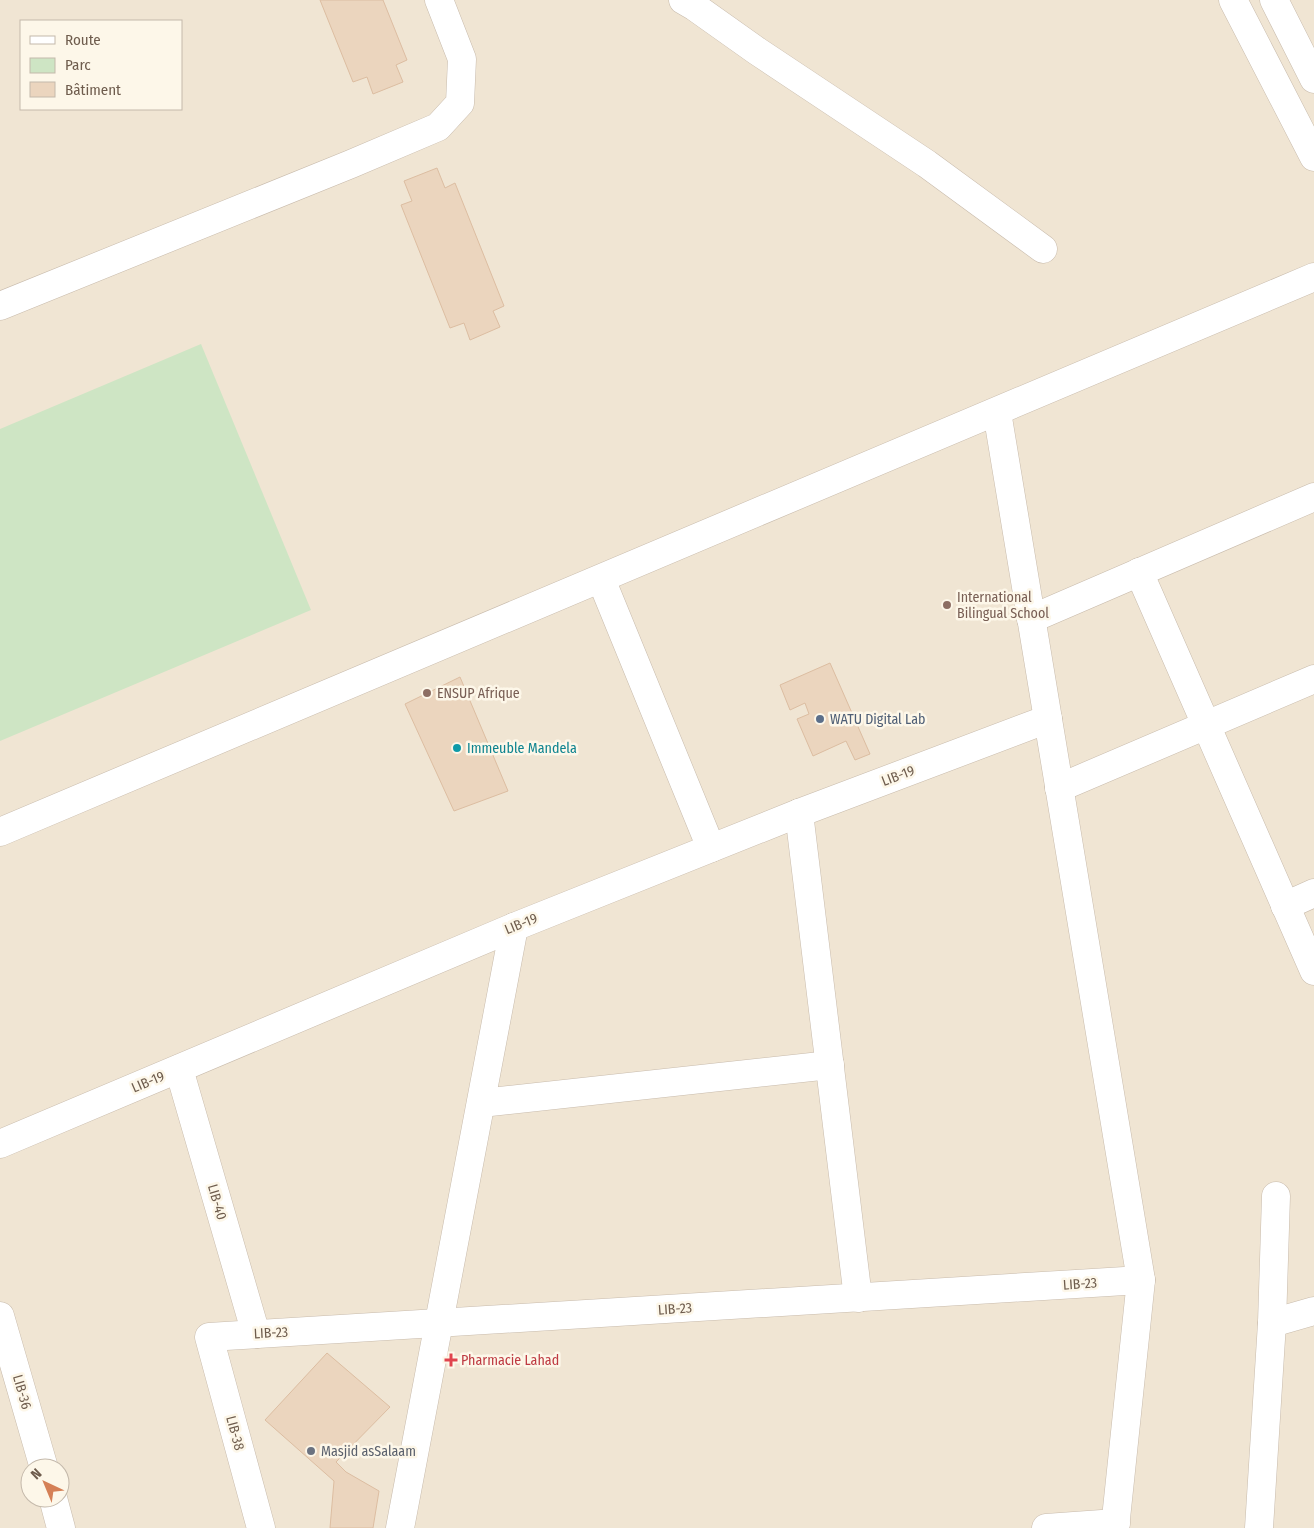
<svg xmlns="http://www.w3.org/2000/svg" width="1314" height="1528" viewBox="0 0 1314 1528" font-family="'Fira Sans Condensed',sans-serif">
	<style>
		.residential { fill: #f0e5d3; fill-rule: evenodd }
		.green { fill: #cee5c4 }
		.building { fill: #ebd5be; stroke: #dcbda1 }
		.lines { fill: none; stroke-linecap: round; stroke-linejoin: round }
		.minor-casing { stroke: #c8bbac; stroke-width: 29 }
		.minor { stroke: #fff; stroke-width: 28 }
		.education-dot { fill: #8d6e63; stroke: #fdf7e9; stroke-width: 2 }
		.service-dot { fill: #5c6f8a; stroke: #fdf7e9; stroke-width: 2 }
		.culture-dot { fill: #0f9aa8; stroke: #fdf7e9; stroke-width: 2 }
		.health-dot { fill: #e0444e; stroke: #fdf7e9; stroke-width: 2 }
		.worship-dot { fill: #6b7280; stroke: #fdf7e9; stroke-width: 2 }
		.labels { text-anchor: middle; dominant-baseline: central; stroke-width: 5; stroke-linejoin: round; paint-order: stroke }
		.education-label { font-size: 14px; fill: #785e54; stroke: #fdf7e9; text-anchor: start }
		.service-label { font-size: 14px; fill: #4e5e75; stroke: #fdf7e9; text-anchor: start }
		.culture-label { font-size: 14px; fill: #0d838f; stroke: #fdf7e9; text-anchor: start }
		.street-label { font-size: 14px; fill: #6e5c4d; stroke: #fdf7e9 }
		.health-label { font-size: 14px; fill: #be3a42; stroke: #fdf7e9; text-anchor: start }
		.worship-label { font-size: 14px; fill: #5b616d; stroke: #fdf7e9; text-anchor: start }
	</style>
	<rect width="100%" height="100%" fill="#f9f3e4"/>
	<path class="residential" d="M0 0H1314V1528H0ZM21 21H181V109H21ZM30 1468H60V1498H30Z"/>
	<polygon class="green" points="201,344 311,610 0,741 0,429"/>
	<g class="building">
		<polygon points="320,0 383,0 407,60 396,65 403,82 373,94 367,77 353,82"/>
		<polygon points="437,168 445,188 455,183 504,306 493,311 500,327 470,340 464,323 450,328 401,205 412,201 404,181"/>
		<polygon points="830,663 870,754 855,760 846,741 813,756 797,719 809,714 805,703 790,710 780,685"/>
		<polygon points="460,677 508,791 454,811 405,704"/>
		<polygon points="327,1353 390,1407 336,1462 346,1472 379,1491 373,1528 330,1528 334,1481 265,1420"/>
	</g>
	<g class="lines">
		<g class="minor-casing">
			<g id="minor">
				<polyline points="683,0 695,7 757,51 927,164 1043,249"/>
				<polyline points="1233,0 1314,157"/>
				<polyline points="1274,0 1314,79"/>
				<polyline points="0,306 351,164 438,127 460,103 462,59 439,0"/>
				<polyline points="997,412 1141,1280 1115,1528"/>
				<polyline points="1139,572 1314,971"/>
				<polyline points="601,579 711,848"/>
				<polyline points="1031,619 1314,497"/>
				<polyline points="1059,788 1314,679"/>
				<polyline points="799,813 858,1298"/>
				<polyline points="0,832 1314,277"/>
				<polyline points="1285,906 1314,893"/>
				<polyline points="179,1069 256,1334"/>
				<polyline points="481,1103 830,1065"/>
				<polyline points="0,1144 514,927 799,813 1048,719"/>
				<polyline points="0,1316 44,1468"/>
				<polyline points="1272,1323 1314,1311"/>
				<polyline points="53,1498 61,1528"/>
				<polyline points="261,1528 209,1337 1141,1280"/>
				<polyline points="400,1528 514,927"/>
				<polyline points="1046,1528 1116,1523"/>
				<polyline points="1259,1528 1272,1323 1276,1196"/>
			</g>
		</g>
		<use href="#minor" class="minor"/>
	</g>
	<g class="education-dot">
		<circle cx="947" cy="605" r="5"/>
		<circle cx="427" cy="693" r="5"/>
	</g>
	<circle class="service-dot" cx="820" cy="719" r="5"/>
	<circle class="culture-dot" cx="457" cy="748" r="5"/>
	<path class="health-dot" d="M448.5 1352.5h5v5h5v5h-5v5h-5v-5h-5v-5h5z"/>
	<circle class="worship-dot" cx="311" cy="1451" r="5"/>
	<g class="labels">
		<g class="education-label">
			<text x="957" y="597">International<tspan x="957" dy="16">Bilingual School</tspan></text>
			<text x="437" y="693">ENSUP Afrique</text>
		</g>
		<g class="service-label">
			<text x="830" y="719">WATU Digital Lab</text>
		</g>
		<g class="culture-label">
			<text x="467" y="748">Immeuble Mandela</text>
		</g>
		<g class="street-label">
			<text transform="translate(898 776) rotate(-21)">LIB-19</text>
			<text transform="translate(521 924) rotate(-22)">LIB-19</text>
			<text transform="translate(148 1082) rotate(-23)">LIB-19</text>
			<text transform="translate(217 1202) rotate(74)">LIB-40</text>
			<text transform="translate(1080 1284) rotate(-4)">LIB-23</text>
			<text transform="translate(675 1309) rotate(-4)">LIB-23</text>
			<text transform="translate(271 1333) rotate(-3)">LIB-23</text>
			<text transform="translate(22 1392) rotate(74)">LIB-36</text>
			<text transform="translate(235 1433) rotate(75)">LIB-38</text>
		</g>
		<g class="health-label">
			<text x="461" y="1360">Pharmacie Lahad</text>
		</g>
		<g class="worship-label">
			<text x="321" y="1451">Masjid asSalaam</text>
		</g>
	</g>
	<rect x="20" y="20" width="162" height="90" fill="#fdf7e9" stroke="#c4b9ab"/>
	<rect x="30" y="36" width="25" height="8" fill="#ffffff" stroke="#c4b9ab"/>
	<text x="65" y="45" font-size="15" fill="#6e5c4d">Route</text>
	<rect x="30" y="58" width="25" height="15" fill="#cee5c4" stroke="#c4b9ab"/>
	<text x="65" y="70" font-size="15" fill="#6e5c4d">Parc</text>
	<rect x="30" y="82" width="25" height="15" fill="#ebd5be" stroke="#c4b9ab"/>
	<text x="65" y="95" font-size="15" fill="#6e5c4d">Bâtiment</text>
	<g transform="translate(45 1483) rotate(316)"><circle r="24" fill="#fdf7e9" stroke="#c4b9ab"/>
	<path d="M0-4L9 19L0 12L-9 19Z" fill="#d58056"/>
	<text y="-8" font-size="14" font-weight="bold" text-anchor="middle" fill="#6e5c4d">N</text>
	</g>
</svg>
